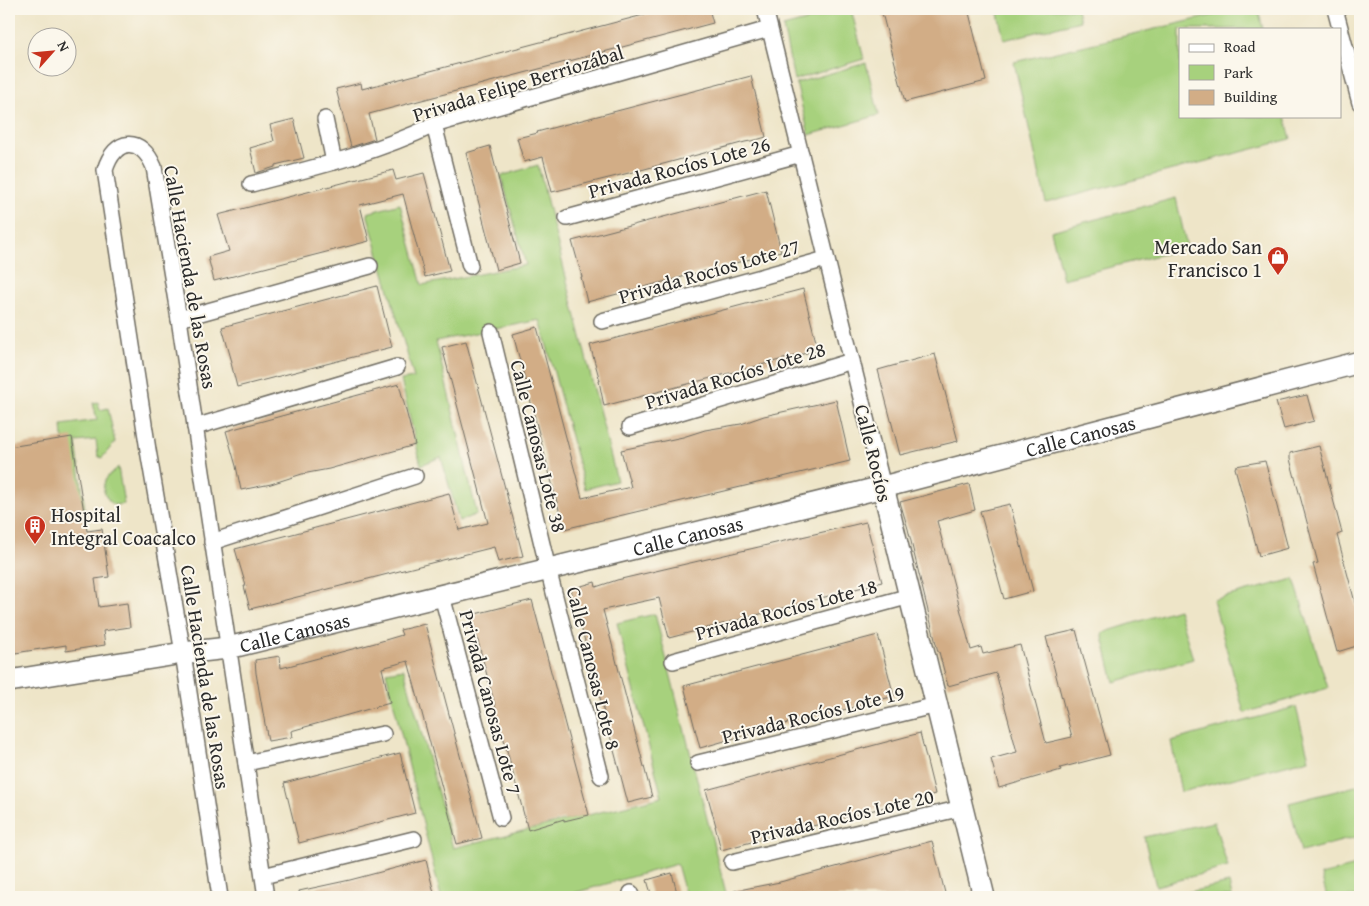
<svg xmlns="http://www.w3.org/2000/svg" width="1369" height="906" viewBox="0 0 1369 906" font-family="'Gentium Book Plus',serif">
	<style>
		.green { fill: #a7d17d; stroke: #697e54 }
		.building { fill: #d2ad86 }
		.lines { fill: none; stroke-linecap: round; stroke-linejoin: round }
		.street-casing { stroke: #6f6c62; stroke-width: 18 }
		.secondary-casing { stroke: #6f6c62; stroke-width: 24 }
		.street { stroke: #fff; stroke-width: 15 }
		.secondary { stroke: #fff; stroke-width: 21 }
		.labels { text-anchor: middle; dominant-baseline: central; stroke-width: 4; stroke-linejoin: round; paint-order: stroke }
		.street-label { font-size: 20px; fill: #2b2b2b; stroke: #fbf7ec }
		.poi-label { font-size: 20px; fill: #2b2b2b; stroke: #fbf7ec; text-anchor: end }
	</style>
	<rect width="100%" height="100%" fill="#fbf7ec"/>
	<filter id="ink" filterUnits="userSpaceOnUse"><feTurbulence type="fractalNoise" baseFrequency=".02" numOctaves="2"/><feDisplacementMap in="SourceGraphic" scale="10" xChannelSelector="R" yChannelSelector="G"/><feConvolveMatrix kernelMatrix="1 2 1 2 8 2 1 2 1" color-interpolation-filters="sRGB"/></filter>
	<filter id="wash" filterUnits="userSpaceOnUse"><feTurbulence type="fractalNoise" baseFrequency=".0096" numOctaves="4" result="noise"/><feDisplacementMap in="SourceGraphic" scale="20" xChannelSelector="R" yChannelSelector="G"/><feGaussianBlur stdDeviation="1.12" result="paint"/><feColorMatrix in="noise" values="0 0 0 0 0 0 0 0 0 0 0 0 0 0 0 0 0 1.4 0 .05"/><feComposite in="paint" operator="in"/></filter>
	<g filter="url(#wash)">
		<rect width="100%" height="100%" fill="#eee5c8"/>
		<g class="green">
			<polygon points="851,9 864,59 794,80 783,27"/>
			<polygon points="997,9 1077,9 1080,21 1004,40"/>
			<polygon points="1240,9 1258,9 1263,29 1180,29 1180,116 1285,116 1291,139 1046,203 1014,62"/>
			<polygon points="866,63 879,115 809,135 796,83"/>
			<polygon points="538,165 617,481 585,489 540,320 436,341 477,514 459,521 441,457 421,465 401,380 414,378 367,213 400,204 422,285 526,265 501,176"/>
			<polygon points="1176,198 1187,248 1063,279 1051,231"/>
			<polygon points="98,402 100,410 108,408 115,442 102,458 98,456 96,440 76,442 85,510 83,511 63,439 62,425 97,420 93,403"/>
			<path d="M118 467 124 504 114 505C106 499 100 489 106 479 109 474 115 471 118 467Z"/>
			<polygon points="1294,579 1328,688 1244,713 1213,600"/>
			<polygon points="1178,609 1193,659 1114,682 1102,633"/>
			<polygon points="655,614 727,897 686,897 677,864 560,897 441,897 386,672 404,669 453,848 662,797 617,623"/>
			<polygon points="1296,707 1309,759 1181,792 1171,741"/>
			<polygon points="1360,785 1360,836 1301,852 1289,803"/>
			<polygon points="1214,822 1228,867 1156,886 1144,837"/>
			<polygon points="1360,865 1360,897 1327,897 1321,875"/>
			<polygon points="1229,883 1232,897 1167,897"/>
		</g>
		<g id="blocks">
			<g class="building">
				<polygon points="666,9 709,9 713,23 369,114 375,139 351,147 336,89 361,83 362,89"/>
				<polygon points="881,9 968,9 986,81 905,102"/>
				<polygon points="751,76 766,137 756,140 745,142 641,170 552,192 543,157 524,162 517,138 538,133 537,132 563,125"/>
				<polygon points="294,119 304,158 275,165 275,167 256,173 250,148 274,141 270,125"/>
				<polygon points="490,146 520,263 496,270 466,153"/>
				<polygon points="393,170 396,180 424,173 450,271 425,277 403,194 360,205 369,241 214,281 208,257 229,251 218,215"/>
				<polygon points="766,190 781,251 587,302 581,277 582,277 572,241"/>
				<polygon points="377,286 392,347 237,387 231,363 232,362 222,327"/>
				<polygon points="803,289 818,350 604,406 599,381 600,381 590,345"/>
				<polygon points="537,327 582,498 631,487 621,450 683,437 705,430 741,424 764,416 836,400 850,461 564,529 513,334"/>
				<polygon points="466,341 523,556 498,562 494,547 250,609 244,586 246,586 235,549 449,493 459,530 488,523 442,347"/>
				<polygon points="935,354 958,441 900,455 878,370"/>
				<polygon points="399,384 415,445 329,469 302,474 271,484 241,490 236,466 226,431"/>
				<polygon points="1307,395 1314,421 1284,429 1276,402"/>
				<polygon points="72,437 87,531 102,529 109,577 95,579 99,607 127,603 130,627 103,631 105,645 66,651 66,645 9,654 9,447"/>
				<polygon points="1319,446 1342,533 1337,535 1360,621 1360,645 1337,652 1313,564 1318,563 1290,459 1290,453"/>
				<polygon points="1265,461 1288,548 1259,556 1235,468 1236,466"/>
				<polygon points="969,484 975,510 937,521 971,650 981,647 983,654 1020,645 1046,743 1072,737 1046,637 1076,630 1110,755 1060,768 1061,770 999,788 991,759 1017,752 996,673 948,686 939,652 938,652 908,529 900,502"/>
				<polygon points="1010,504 1033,591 1004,599 980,511"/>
				<polygon points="866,522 882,582 669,638 659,598 603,610 652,797 628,803 571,589 595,582 596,587 617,580"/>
				<polygon points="532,600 589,815 564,821 564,819 528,830 471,615"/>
				<polygon points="425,624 482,838 457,844 408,661 382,668 390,703 291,731 292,737 268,741 256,673 255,660 280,656 281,668 375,643 402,635 400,630"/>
				<polygon points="878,635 894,696 847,709 799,720 700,748 684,686"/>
				<polygon points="920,733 935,794 721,850 715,826 716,826 706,790"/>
				<polygon points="400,753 415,813 299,843 284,783"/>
				<polygon points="932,841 946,897 735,897 734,891 780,882"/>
				<polygon points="426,860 435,897 300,897 299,891 350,880"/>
				<polygon points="672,873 678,897 652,897 647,880"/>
			</g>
		</g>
	</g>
	<g filter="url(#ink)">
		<use href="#blocks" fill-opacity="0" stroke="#6f6c62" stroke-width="1"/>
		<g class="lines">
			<g class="street-casing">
				<g id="street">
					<polyline points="765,9 883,487"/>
					<polyline points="1335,9 1360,103"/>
					<polyline points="325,119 334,162"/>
					<polyline points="434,125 470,266"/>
					<path d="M251 184C313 168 376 153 434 125L769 29"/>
					<polyline points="567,218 801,154"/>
					<polyline points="179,319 370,266"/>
					<polyline points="602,321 826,259"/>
					<polyline points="491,332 548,569 601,776"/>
					<polyline points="195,427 397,367"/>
					<polyline points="630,427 852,361"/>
					<polyline points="212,542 415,476"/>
					<polyline points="442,596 501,818"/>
					<polyline points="673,661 910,596"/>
					<polyline points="246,763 383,734"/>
					<polyline points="698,763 937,705"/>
					<polyline points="732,862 962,808"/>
					<polyline points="263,876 414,839"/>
					<polyline points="631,893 632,897"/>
					<path d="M220 897 183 653 148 450 105 170C115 137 141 136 154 167L179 319 266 897"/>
				</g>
			</g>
			<g class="secondary-casing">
				<g id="secondary">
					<polyline points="883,487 984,897"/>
					<path id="s1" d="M9 681 183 653 228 648 883 487 1360 362"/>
				</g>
			</g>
			<use href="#street" class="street"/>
			<use href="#secondary" class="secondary"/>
		</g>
	</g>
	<defs>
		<g id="shop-pin" transform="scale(1.125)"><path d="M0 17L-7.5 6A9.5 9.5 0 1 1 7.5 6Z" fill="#c8321e" stroke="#fbf7ec"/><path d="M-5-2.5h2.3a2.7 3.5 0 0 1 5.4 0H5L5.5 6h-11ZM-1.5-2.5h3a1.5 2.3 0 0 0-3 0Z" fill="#fff"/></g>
		<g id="building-pin" transform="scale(1.125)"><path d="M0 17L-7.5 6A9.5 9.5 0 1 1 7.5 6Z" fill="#c8321e" stroke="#fbf7ec"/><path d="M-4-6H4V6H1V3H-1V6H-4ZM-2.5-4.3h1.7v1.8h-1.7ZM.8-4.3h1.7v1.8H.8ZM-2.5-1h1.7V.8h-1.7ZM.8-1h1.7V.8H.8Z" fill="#fff"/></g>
	</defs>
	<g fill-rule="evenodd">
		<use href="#shop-pin" x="1278" y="257"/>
		<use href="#building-pin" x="35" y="526"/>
	</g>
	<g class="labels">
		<g class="street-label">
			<text transform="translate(518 83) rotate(-17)">Privada Felipe Berriozábal</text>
			<text transform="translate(679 167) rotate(-15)">Privada Rocíos Lote 26</text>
			<text transform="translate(709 271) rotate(-16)">Privada Rocíos Lote 27</text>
			<text transform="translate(191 277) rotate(80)">Calle Hacienda de las Rosas</text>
			<text transform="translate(735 375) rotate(-17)">Privada Rocíos Lote 28</text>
			<text stroke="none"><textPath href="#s1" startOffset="1100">Calle Canosas</textPath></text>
			<text transform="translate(539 446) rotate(76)">Calle Canosas Lote 38</text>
			<text transform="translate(874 453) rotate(76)">Calle Rocíos</text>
			<text stroke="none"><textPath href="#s1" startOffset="695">Calle Canosas</textPath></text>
			<text transform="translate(786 609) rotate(-15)">Privada Rocíos Lote 18</text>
			<text stroke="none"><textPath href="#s1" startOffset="290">Calle Canosas</textPath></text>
			<text transform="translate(594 668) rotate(76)">Calle Canosas Lote 8</text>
			<text transform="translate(206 677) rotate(81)">Calle Hacienda de las Rosas</text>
			<text transform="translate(491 702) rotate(75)">Privada Canosas Lote 7</text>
			<text transform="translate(813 714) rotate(-14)">Privada Rocíos Lote 19</text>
			<text transform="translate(842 816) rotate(-13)">Privada Rocíos Lote 20</text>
		</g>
		<g class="poi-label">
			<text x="1262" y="246">Mercado San<tspan x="1262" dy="23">Francisco 1</tspan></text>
			<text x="51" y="514" text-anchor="start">Hospital<tspan x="51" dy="23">Integral Coacalco</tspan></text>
		</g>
	</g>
	<rect width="1369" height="906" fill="none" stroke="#fbf7ec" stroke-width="30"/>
	<rect x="1179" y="28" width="162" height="90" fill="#fbf7ec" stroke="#a8a59f"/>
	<rect x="1189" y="44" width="25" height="8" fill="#ffffff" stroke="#a8a59f"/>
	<text x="1224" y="52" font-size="15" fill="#2b2b2b">Road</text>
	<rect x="1189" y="65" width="25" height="15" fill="#a7d17d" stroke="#a8a59f"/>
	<text x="1224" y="78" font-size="15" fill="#2b2b2b">Park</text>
	<rect x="1189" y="90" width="25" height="15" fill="#d2ad86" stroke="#a8a59f"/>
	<text x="1224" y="102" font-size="15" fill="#2b2b2b">Building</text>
	<g transform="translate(52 52) rotate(63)"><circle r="24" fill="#fbf7ec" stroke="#a8a59f"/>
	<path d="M0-4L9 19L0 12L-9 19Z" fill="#c8321e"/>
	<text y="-8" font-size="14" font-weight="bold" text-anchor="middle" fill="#2b2b2b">N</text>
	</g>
</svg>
